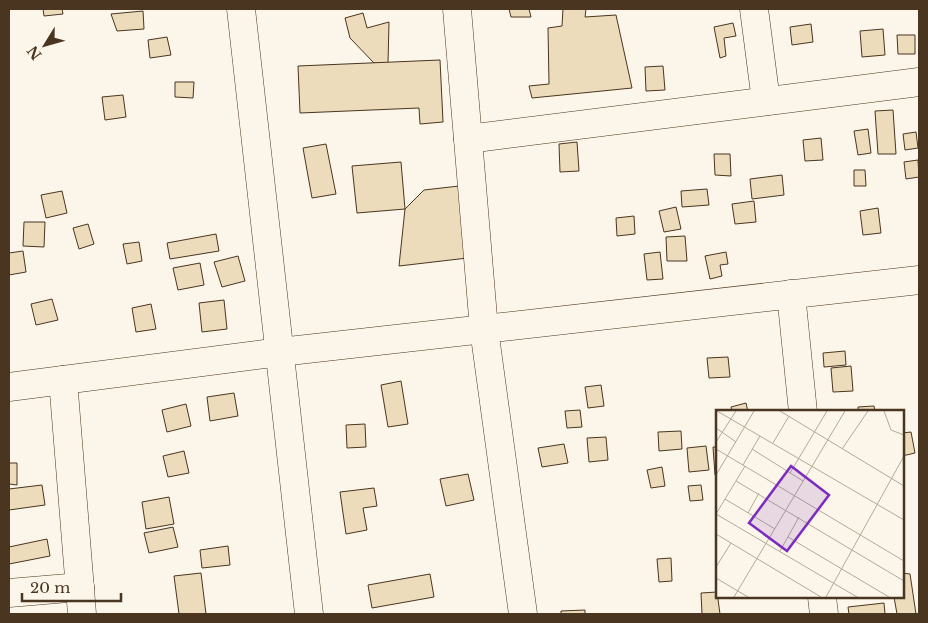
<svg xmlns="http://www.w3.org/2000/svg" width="928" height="623" viewBox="0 0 928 623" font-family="'Libre Baskerville',serif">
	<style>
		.building { fill: #ecdcbc; stroke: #4a3520 }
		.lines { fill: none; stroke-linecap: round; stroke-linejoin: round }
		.street-casing { stroke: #4a3520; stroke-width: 29 }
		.street { stroke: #fbf6e9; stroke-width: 28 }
		.inset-road { fill: none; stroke: #b4a999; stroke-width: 1 }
		.view { fill: #7b2cbf; fill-opacity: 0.15; stroke: #7b2cbf; stroke-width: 2.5 }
		.inset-edge { fill: none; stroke: #4a3520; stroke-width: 2.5 }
	</style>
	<rect width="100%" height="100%" fill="#fbf6e9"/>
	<g class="building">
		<polygon points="43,9 62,9 63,14 44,16"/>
		<polygon points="509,9 529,9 531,17 511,17"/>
		<polygon points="563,9 586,9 585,17 616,15 632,88 532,98 529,86 549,84 548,28 562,26"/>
		<polygon points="143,11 144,29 117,31 111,14"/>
		<polygon points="363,13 367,28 389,22 388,63 374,63 350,38 345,18"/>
		<polygon points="733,23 736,36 724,38 726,56 720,58 714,27"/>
		<polygon points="811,24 813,42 792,45 790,27"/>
		<polygon points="883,29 885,55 862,57 860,31"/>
		<polygon points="897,35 915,35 915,54 898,54"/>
		<polygon points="167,37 171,55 150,58 148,40"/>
		<polygon points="440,60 443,122 420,124 419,108 300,113 298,66"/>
		<polygon points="663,66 665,90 646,91 645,67"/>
		<polygon points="175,82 194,82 193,98 175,97"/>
		<polygon points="123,95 126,117 105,120 102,97"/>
		<polygon points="893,110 896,154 878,154 875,111"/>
		<polygon points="868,129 871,153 858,155 854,131"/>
		<polygon points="916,132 918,148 905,150 903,134"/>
		<polygon points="821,138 823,160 805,161 803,140"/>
		<polygon points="577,142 579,171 560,172 559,144"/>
		<polygon points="326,144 336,194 312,198 303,148"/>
		<polygon points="714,154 730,154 731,176 715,175"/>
		<polygon points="918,160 919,177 906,179 904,162"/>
		<polygon points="401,162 405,209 357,213 352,166"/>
		<polygon points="854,170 865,170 866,186 854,186"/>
		<polygon points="782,175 784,195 752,199 750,179"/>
		<polygon points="468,185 476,257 399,266 405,209 424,190"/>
		<polygon points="707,189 709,205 682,207 681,191"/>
		<polygon points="62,191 67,213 46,218 41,195"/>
		<polygon points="754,201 756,222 735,224 732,204"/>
		<polygon points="676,207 681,229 664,232 659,211"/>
		<polygon points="878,208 881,233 863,235 860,211"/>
		<polygon points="634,216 635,234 617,236 616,218"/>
		<polygon points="24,222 45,222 44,247 23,246"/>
		<polygon points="88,224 94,244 79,249 73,228"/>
		<polygon points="216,234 219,251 170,259 167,243"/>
		<polygon points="685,236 687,261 667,261 666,237"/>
		<polygon points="139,242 142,261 127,264 123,244"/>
		<polygon points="23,251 26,272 9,275 9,253"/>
		<polygon points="660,252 663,279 647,280 644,254"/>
		<polygon points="726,252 728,264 720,265 722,276 710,279 705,256"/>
		<polygon points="238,256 245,281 222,287 214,262"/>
		<polygon points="200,263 204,285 178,290 173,268"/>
		<polygon points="52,299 58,320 36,325 31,304"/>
		<polygon points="224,300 227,329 202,332 199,303"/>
		<polygon points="151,304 156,329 136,332 132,308"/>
		<polygon points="845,351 846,365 824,367 823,353"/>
		<polygon points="728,357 730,377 709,378 707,358"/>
		<polygon points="851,366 853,391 833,392 831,368"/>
		<polygon points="401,381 408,424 388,427 381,385"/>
		<polygon points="601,385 604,406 588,408 585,387"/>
		<polygon points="234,393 238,416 210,421 207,397"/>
		<polygon points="746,403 748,412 732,412 731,407"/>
		<polygon points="186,404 191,426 167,432 162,410"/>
		<polygon points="874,406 875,412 858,412 858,407"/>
		<polygon points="580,410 582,427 567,428 565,411"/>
		<polygon points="365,424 366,447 347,448 346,425"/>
		<polygon points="681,431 682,449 659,451 658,432"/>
		<polygon points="911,432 915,453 902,456 902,433"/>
		<polygon points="606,437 608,460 589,462 587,438"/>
		<polygon points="564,444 568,463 542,467 538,448"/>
		<polygon points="706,446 709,470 689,472 687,448"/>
		<polygon points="713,447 717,447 717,475 715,475"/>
		<polygon points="184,451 189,473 168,477 163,456"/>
		<polygon points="9,463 17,463 17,485 9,484"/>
		<polygon points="662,467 665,486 651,488 647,470"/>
		<polygon points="468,474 474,500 446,506 440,479"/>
		<polygon points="42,485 45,505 9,510 9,489"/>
		<polygon points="701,485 703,500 690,501 688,486"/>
		<polygon points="374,488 377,506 363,508 367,530 346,534 340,492"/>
		<polygon points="169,497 174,524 146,529 142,502"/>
		<polygon points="173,527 178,547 149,553 144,533"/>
		<polygon points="47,539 50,556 9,564 9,547"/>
		<polygon points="228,546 230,565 202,568 200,550"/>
		<polygon points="671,558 672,581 659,582 657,559"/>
		<polygon points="201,573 206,614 179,614 174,576"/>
		<polygon points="902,573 910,574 916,614 897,614 894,597 902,597"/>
		<polygon points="430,574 434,597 372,608 368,585"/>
		<polygon points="717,592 720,614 702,614 701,593"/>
		<polygon points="884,603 885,614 849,614 848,607"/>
		<polygon points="585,610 585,614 561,614 561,611"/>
	</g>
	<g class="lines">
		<g class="street-casing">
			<g id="street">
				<polyline points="241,9 309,614"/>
				<polyline points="457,9 484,329 523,614"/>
				<polyline points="754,9 766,101"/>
				<polyline points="468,139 919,82"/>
				<polyline points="791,294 803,412"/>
				<polyline points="63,380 82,614"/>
				<polyline points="9,387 280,352 919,280"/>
				<polyline points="9,593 80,587"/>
				<polyline points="822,597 824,614"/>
			</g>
		</g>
		<use href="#street" class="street"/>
	</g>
	<g transform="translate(716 410)">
		<rect width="188" height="188" fill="#fbf6e9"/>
		<path class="inset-road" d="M1 1 188 110M64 1 188 76M168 1 175 20 188 25M0 18 20 32M0 32 20 1M57 33 73 6M0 39 188 151M36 39 87 71M126 39 152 1M27 55 44 26M74 63 111 1M0 65 38 1M20 71 188 171M9 89 59 119M32 103 43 83M0 104 141 187M0 104 29 56M0 124 105 187M72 127 173 187M64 141 83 107M0 157 15 133M0 168 32 187M18 187 129 1M110 187 188 46"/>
		<path class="view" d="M75 56 113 85 71 141 33 113Z"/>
		<rect width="188" height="188" class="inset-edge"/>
	</g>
	<rect width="928" height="623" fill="none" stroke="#4a3520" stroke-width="20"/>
	<g transform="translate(45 45) rotate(233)" stroke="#fbf6e9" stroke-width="4" paint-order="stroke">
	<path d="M0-4L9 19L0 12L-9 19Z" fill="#4a3520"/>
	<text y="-8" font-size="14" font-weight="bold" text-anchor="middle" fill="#4a3520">N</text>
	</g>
	<path d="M22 593v8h99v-8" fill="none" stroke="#4a3520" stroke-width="2.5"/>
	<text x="30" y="593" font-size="15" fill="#4a3520" stroke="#fbf6e9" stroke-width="4" paint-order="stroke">20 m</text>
</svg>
